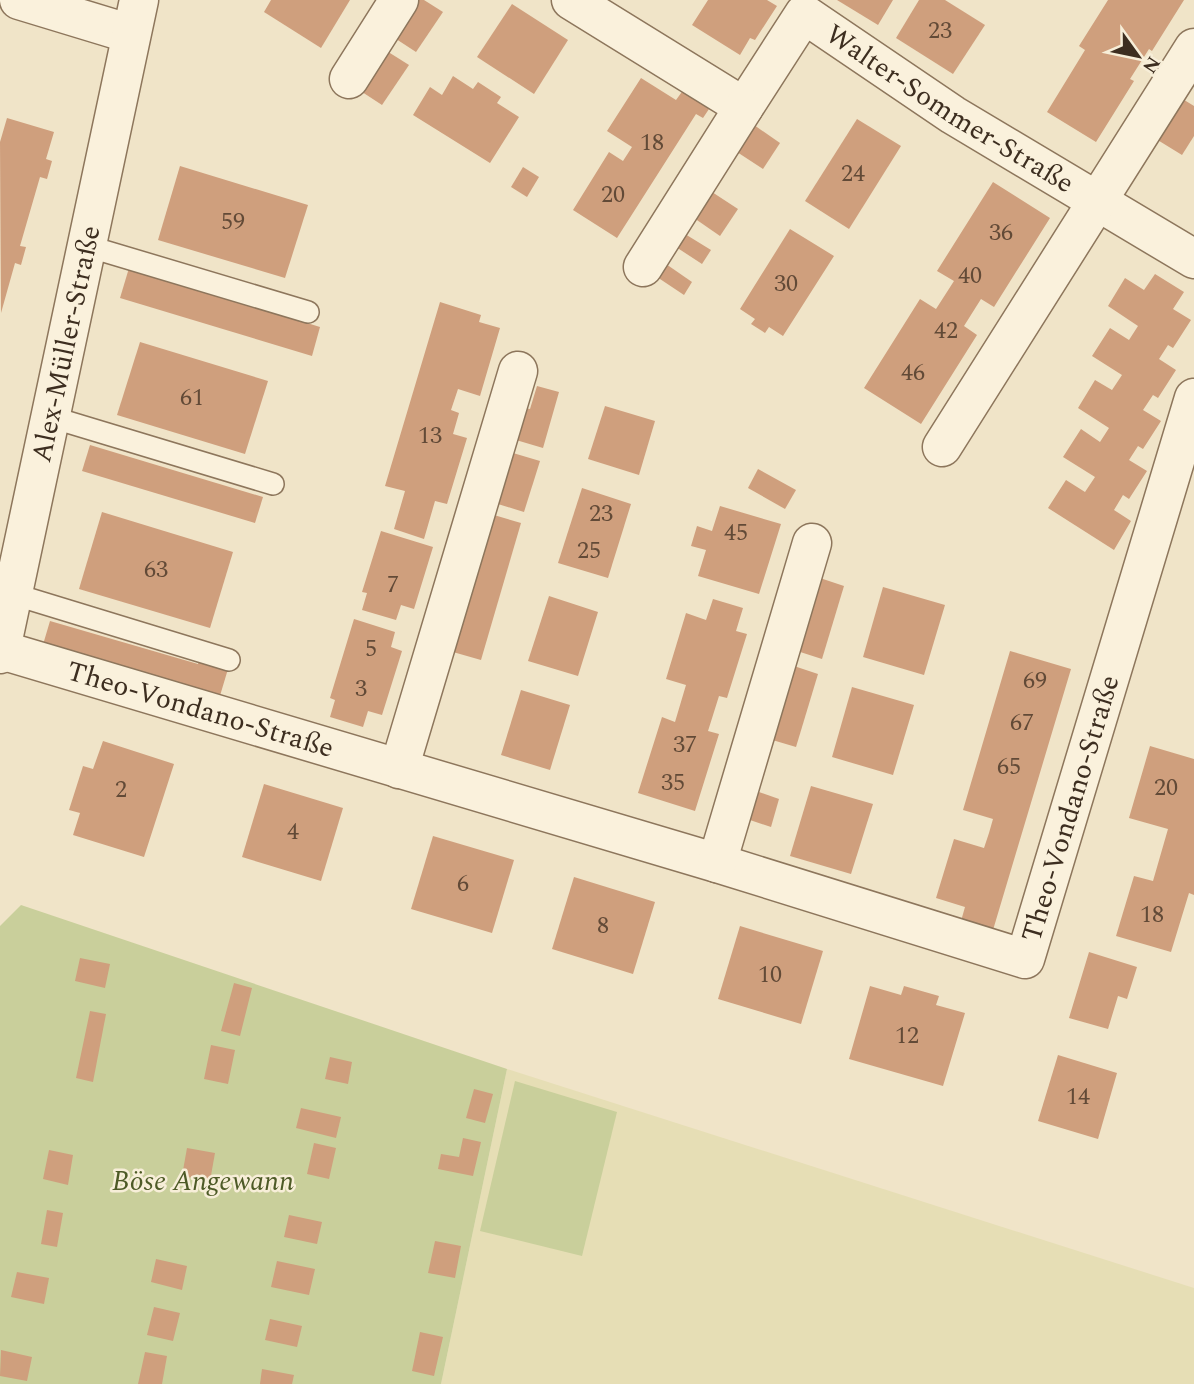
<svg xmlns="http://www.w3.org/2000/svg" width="1194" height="1384" viewBox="0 0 1194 1384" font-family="Spectral,serif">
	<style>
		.farmland { fill: #e6deb5 }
		.green { fill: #c9cf9b }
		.building { fill: #cf9f7d }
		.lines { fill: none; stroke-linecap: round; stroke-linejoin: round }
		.lane-casing { stroke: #8d765c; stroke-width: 24 }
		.street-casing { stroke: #8d765c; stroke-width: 41 }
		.lane { stroke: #faf1dc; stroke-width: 21 }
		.street { stroke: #faf1dc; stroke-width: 38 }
		.labels { text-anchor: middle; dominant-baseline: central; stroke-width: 5; stroke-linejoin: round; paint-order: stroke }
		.number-label { font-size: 24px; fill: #624a37 }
		.street-label { font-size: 28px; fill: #3d2e20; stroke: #f7eed8 }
		.park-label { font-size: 28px; font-style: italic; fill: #4d5a26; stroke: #f7eed8 }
	</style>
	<rect width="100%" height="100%" fill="#f0e4c8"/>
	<polygon class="farmland" points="507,1069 1194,1288 1194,1384 441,1384"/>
	<g class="green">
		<polygon points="21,905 507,1069 441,1384 0,1384 0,926"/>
		<polygon points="515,1081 617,1112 582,1256 480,1231"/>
	</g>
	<g class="building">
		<polygon points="271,0 350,0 321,48 264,12"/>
		<polygon points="413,0 424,0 443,12 416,52 390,35"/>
		<polygon points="708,0 767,0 777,6 755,40 750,38 740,55 692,25"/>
		<polygon points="837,0 893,0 878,25"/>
		<polygon points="919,0 945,0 985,25 953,74 896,38"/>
		<polygon points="1108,0 1184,0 1152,51 1149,49 1130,79 1134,81 1096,142 1047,112 1085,50 1079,46"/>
		<polygon points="512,4 568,40 534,94 477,57"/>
		<polygon points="382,48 409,65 382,105 356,88"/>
		<polygon points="453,76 473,89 478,82 501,97 497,103 519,117 490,163 413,115 430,87 442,95"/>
		<polygon points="641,78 676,100 684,89 711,106 703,118 696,114 617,238 573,210 609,152 623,161 632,147 607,131"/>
		<polygon points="1181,98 1194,106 1194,136 1182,155 1156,139"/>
		<polygon points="7,118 54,132 46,159 52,161 47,179 40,177 20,246 26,247 21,265 15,263 1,313 0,142"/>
		<polygon points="857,119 901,146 849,229 805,201"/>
		<polygon points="754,125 780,143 763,169 737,152"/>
		<polygon points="180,166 308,205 285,278 158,240"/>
		<polygon points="523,167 539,177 527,197 511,187"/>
		<polygon points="993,182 1050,218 994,307 981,299 964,326 977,335 921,424 864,388 920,299 936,309 954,281 937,271"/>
		<polygon points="712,192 738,209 720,236 694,218"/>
		<polygon points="790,229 834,256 783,336 769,327 765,333 751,324 755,319 740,309"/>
		<polygon points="685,234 711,250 702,264 676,247"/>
		<polygon points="666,264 692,282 684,295 657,277"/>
		<polygon points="129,268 320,327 312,356 120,298"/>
		<polygon points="1155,274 1184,292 1173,309 1191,320 1173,348 1168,345 1159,359 1176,370 1158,398 1153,395 1143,410 1161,421 1143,449 1138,446 1129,460 1147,471 1129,499 1123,495 1114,510 1131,521 1114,550 1048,508 1066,480 1085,492 1095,477 1063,457 1081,429 1100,442 1109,428 1078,408 1095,380 1112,390 1122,375 1092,356 1110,328 1129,340 1138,326 1108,306 1125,278 1144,290"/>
		<polygon points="440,302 481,315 479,322 500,328 480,396 458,389 451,410 459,413 453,434 467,438 447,504 435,501 424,539 394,529 405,491 385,486"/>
		<polygon points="140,342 268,381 245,454 117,415"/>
		<polygon points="537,386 559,392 543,448 516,440 525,408 530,409"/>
		<polygon points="605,406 655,421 639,475 588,459"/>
		<polygon points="90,445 263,497 255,523 82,471"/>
		<polygon points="513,453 540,461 524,512 498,504"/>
		<polygon points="758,469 796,490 785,509 748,488"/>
		<polygon points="582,488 631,504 608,578 558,563"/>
		<polygon points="720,506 781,524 759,594 698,576 706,550 691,546 697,526 712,531"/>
		<polygon points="102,512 233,552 210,628 79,589"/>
		<polygon points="494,515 521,523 481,660 453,652"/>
		<polygon points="381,531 433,547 414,609 401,605 396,620 362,610 367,593 362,592"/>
		<polygon points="817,577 844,586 822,659 794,650"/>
		<polygon points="883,587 945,605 924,675 863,657"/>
		<polygon points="549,596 598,612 578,676 528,661"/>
		<polygon points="713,599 743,608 736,631 747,634 727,698 719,696 708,731 719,734 695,811 638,793 662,717 675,722 686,685 666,679 686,613 706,620"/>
		<polygon points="354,619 395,632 391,647 402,651 382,715 368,711 363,727 330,717 335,700 330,698"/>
		<polygon points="50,621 198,664 199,660 228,669 219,699 42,648"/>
		<polygon points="1010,651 1071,669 993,930 961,921 965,907 936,898 954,839 984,848 989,833 993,819 963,810"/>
		<polygon points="791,665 818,674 796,747 769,739"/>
		<polygon points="852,687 914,705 893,775 832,757"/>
		<polygon points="521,690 570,705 550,770 501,755"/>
		<polygon points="103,741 174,764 144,857 73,835 80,813 69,810 83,766 93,769"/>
		<polygon points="1150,746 1194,759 1194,895 1189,893 1171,952 1116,936 1134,876 1153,881 1168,829 1129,818"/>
		<polygon points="264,784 343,808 321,881 242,857"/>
		<polygon points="811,786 873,804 851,874 790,856"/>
		<polygon points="753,790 779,799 771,827 744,818"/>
		<polygon points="433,836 514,860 492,933 411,909"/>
		<polygon points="574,877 655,902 633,974 552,949"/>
		<polygon points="740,926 823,951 801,1024 718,999"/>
		<polygon points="1089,952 1137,967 1127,999 1118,996 1108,1029 1069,1018"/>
		<polygon points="80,958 110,964 105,988 75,981"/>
		<polygon points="234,983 252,988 240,1036 221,1031"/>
		<polygon points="870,986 901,995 904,986 939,996 936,1005 965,1013 943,1086 849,1059"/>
		<polygon points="90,1011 106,1014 93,1082 76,1078"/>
		<polygon points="211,1045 235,1050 228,1084 204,1079"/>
		<polygon points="1058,1055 1117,1073 1098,1139 1038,1121"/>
		<polygon points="330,1057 352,1062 348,1084 325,1079"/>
		<polygon points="474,1089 493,1094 485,1123 466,1118"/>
		<polygon points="301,1108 341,1117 336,1138 296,1128"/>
		<polygon points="463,1138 481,1142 473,1176 438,1169 441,1154 459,1157"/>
		<polygon points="314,1143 336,1148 329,1179 307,1174"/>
		<polygon points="187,1148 215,1153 210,1181 182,1176"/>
		<polygon points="49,1150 73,1155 68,1185 43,1179"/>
		<polygon points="47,1210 63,1213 57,1247 41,1244"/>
		<polygon points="289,1215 322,1222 317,1244 284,1237"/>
		<polygon points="435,1241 461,1246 455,1278 428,1273"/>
		<polygon points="156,1259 187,1266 182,1290 151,1282"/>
		<polygon points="277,1261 315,1269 309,1295 271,1287"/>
		<polygon points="17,1272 49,1278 44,1304 11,1297"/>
		<polygon points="154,1307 180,1313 173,1341 147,1335"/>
		<polygon points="270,1319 302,1326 297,1347 265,1340"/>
		<polygon points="420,1332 443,1337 434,1376 412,1371"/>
		<polygon points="1,1350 32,1357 27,1381 0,1376"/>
		<polygon points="145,1352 167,1356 162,1384 138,1384"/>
		<polygon points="262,1369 294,1375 292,1384 260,1384"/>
	</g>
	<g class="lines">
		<g class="lane-casing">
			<g id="lane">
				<polyline points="87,246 308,312"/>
				<polyline points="51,417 273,484"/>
				<polyline points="13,594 229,660"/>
			</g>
		</g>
		<g class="street-casing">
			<g id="street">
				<polyline points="19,0 131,34"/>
				<path id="s1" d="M571 0 744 107 804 14 953 115 1194 259"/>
				<polyline points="349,79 399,0"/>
				<polyline points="643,267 744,107"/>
				<polyline points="942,447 1194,48"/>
				<path id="s2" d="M1 650 717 863 1025 959 1194 398"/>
				<path id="s3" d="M0 654 139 0"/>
				<polyline points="399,769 518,371"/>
				<polyline points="717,863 812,543"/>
			</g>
		</g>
		<use href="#lane" class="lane"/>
		<use href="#street" class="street"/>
	</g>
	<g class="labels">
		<g class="number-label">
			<text x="940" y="31">23</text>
			<text x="652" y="143">18</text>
			<text x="853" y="174">24</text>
			<text x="613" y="195">20</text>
			<text x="233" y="222">59</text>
			<text x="1001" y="233">36</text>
			<text x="970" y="276">40</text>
			<text x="786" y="284">30</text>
			<text x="946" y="331">42</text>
			<text x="913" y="373">46</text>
			<text x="192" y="398">61</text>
			<text x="430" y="436">13</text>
			<text x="601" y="514">23</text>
			<text x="736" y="533">45</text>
			<text x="589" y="551">25</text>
			<text x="156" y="570">63</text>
			<text x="393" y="585">7</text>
			<text x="371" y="649">5</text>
			<text x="1035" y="681">69</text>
			<text x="361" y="689">3</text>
			<text x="1022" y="723">67</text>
			<text x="685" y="745">37</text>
			<text x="1009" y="767">65</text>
			<text x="673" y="783">35</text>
			<text x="1166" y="788">20</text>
			<text x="121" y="790">2</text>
			<text x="293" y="832">4</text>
			<text x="463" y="884">6</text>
			<text x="1152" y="915">18</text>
			<text x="603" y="926">8</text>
			<text x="770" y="975">10</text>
			<text x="907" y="1036">12</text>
			<text x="1078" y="1097">14</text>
		</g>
		<g class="street-label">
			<text stroke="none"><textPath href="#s1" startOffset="488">Walter-Sommer-Straße</textPath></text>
			<text stroke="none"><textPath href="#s3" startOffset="317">Alex-Müller-Straße</textPath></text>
			<text stroke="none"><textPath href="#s2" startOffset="208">Theo-Vondano-Straße</textPath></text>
			<text stroke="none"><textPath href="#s2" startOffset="1227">Theo-Vondano-Straße</textPath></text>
		</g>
		<g class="park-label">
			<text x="203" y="1181">Böse Angewann</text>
		</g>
	</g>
	<g transform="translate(1138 56) rotate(123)" stroke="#f7eed8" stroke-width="5" paint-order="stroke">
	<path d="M0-5L12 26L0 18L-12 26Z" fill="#3d2e20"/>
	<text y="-10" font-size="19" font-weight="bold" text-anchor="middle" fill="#3d2e20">N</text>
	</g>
</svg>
